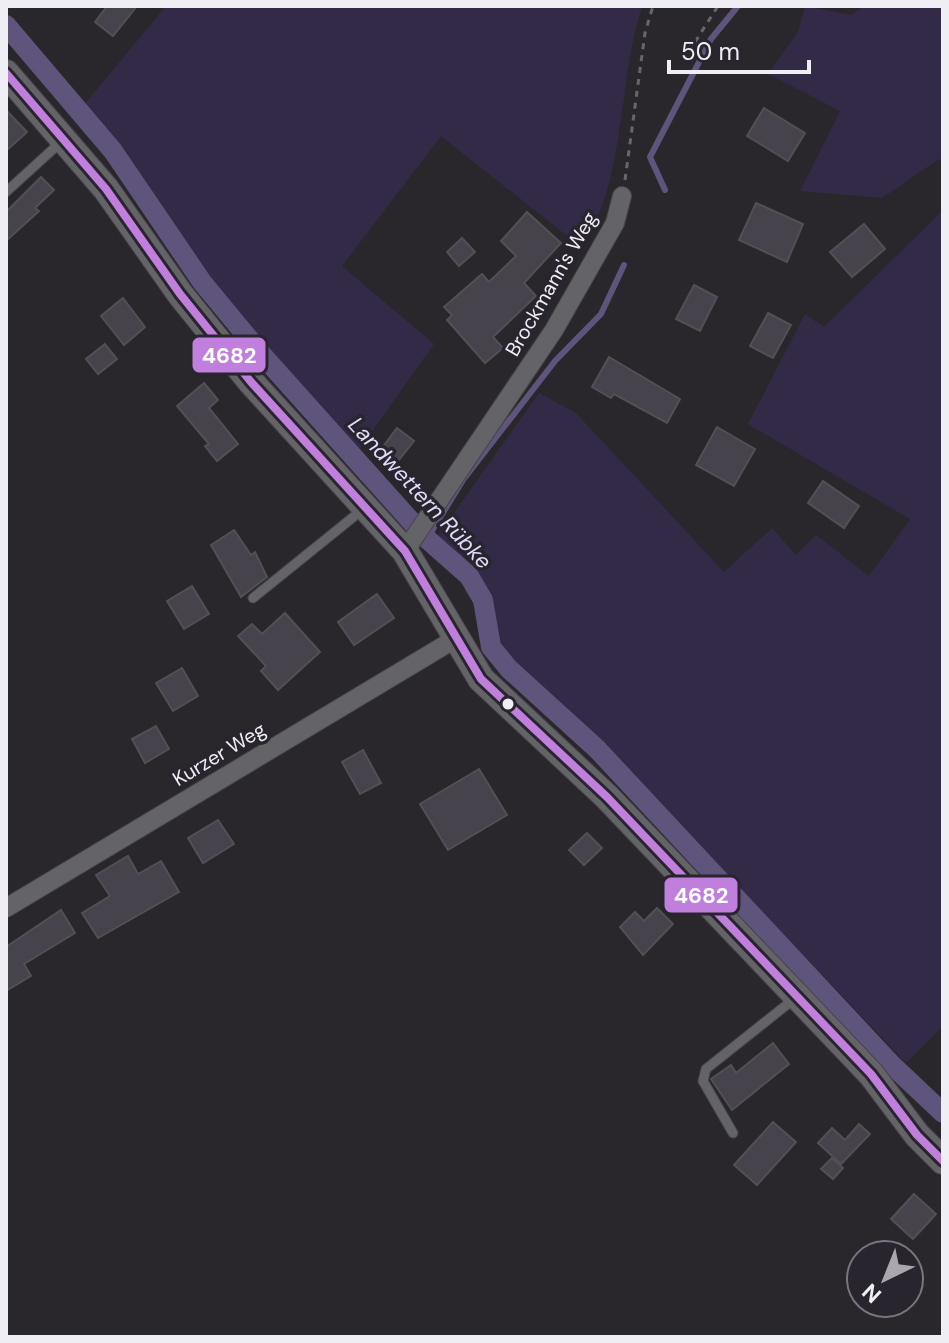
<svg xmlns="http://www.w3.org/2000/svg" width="949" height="1343" viewBox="0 0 949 1343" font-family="'DM Sans',sans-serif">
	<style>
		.green { fill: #332a48 }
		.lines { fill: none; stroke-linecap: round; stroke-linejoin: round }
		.stream { stroke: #5f547b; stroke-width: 6 }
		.canal { stroke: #5f547b; stroke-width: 20 }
		.building { fill: #46434d; stroke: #515054; stroke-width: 2 }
		.lane-casing { stroke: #46454a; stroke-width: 11 }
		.street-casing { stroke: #46454a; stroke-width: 20 }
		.secondary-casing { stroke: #46454a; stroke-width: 28 }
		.path { stroke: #676669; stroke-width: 3; stroke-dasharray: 6 6; stroke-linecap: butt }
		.lane { stroke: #646368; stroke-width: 9 }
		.street { stroke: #646368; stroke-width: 18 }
		.secondary { stroke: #646368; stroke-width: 26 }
		.bus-1-casing { stroke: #28252e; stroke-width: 14 }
		.bus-1 { stroke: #c07fdc; stroke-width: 8 }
		.bus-dot { fill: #efeef4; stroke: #28252e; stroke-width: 3 }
		.labels { text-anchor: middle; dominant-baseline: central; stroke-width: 7; stroke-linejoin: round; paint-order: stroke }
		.street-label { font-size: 20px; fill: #efeef4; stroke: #28252e }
		.water-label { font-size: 22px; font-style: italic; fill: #e3dcf9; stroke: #28252e }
		.line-badge { stroke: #28252e; stroke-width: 3 }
		.badge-label { font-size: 22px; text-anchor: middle; font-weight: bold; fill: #fff }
	</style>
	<rect width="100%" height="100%" fill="#29272c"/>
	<g class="green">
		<path d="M166 6H642C621 72 625 144 601 208 596 222 588 235 581 247L441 136 342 266 434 344 358 451 192 257 84 105Z"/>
		<polygon points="805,6 851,15 864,6 943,6 943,162 939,159 882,198 800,191 840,111 768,74 798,32"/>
		<polygon points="943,210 943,1026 906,1063 608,750 512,666 496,646 490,602 476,576 436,538 539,393 576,413 724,572 772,528 796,555 816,535 869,576 910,519 748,424 805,314 824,327"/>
	</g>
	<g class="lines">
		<g class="stream">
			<polyline points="665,190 650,157 711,39 738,6"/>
			<polyline points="427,539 463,480 555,361 601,314 624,265"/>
		</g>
		<polyline class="canal" points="6,25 113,151 202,282 264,357 427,539 469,576 483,600 491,647 509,669 597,749 892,1065 943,1113"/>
	</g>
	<g class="building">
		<polygon points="107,6 137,6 113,36 95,22"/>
		<polygon points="764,108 805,133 788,161 747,136"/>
		<polygon points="6,110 27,132 6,151"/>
		<polygon points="41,177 54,190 35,208 39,211 6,241 6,212"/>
		<polygon points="756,203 803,224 787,262 739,240"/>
		<polygon points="527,212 561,243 524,283 536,296 493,337 503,348 485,363 447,320 452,315 444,307 482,274 489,282 516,256 501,241"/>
		<polygon points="864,224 885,249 852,277 830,252"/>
		<polygon points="462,238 475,252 459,266 447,252"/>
		<polygon points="694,285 717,297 700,331 676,319"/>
		<polygon points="123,298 145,327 124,345 101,316"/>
		<polygon points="768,313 791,325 773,358 750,346"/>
		<polygon points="105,344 117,359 98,374 86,359"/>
		<polygon points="609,357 680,399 667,423 614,394 611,398 592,387"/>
		<polygon points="204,383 218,400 209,408 238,444 217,461 205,446 209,444 177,406"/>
		<polygon points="717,427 755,449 734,486 696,465"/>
		<polygon points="397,428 414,441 398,461 382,448"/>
		<polygon points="823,481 859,506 844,528 808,503"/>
		<polygon points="234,530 251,555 255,552 267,577 241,597 211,545"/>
		<polygon points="192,586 209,614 184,629 167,601"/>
		<polygon points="377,594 394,618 354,645 338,622"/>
		<polygon points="285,613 320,652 278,690 261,671 266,666 238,636 252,624 262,634"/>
		<polygon points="182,668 198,696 173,711 156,683"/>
		<polygon points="156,726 169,749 145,763 132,739"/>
		<polygon points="363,750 381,783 360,794 342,762"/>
		<polygon points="479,769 507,815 448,850 420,804"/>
		<polygon points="218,820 234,844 203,863 188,838"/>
		<polygon points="587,833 602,848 584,865 569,850"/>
		<polygon points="128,856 138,874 161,861 179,892 98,938 82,913 110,896 96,875"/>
		<polygon points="657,908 673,924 643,955 620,927 635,912 644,921"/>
		<polygon points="61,910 75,933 24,964 31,976 6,991 6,947"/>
		<polygon points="773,1043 789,1064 732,1110 711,1079 731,1065 736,1073"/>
		<polygon points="773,1122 796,1142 757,1185 734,1165"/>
		<polygon points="859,1124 870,1134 841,1164 818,1143 832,1128 845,1140"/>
		<polygon points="832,1158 843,1168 833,1179 821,1169"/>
		<polygon points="914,1194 936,1214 913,1239 891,1219"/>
	</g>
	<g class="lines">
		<g class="lane-casing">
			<g id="lane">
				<polyline points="6,192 62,141"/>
				<polyline points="253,598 362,510"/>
				<polyline points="733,1133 703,1081 706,1069 794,999"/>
			</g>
		</g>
		<g class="street-casing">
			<g id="street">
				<polyline points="405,551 554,330 615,223 622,196"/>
				<polyline points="6,908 455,639"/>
			</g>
		</g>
		<g class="secondary-casing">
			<polyline id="secondary" points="6,73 106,189 180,294 251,382 405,551 481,679 607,797 871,1074 917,1135 943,1161"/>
		</g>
		<g class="path">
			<polyline points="695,42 718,6"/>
			<polyline points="625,180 645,33 653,6"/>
		</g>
		<use href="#lane" class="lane"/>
		<use href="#street" class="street"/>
		<use href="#secondary" class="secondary"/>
		<g class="bus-1-casing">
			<polyline id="bus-1" points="6,73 106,189 180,294 251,382 405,551 481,679 607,797 871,1074 917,1135 943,1161"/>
		</g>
		<use href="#bus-1" class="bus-1"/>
	</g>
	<circle class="bus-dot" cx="508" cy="704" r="7"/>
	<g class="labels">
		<g class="street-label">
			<text transform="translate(551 284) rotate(-60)">Brockmann's Weg</text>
			<text transform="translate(219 754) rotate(-31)">Kurzer Weg</text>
		</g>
		<g class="water-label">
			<text transform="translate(420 493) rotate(47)">Landwettern Rübke</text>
		</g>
	</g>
	<g class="line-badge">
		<rect x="191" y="336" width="76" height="38" rx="8" fill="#c07fdc"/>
		<rect x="663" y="876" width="76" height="38" rx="8" fill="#c07fdc"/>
	</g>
	<g class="badge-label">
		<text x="229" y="363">4682</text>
		<text x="701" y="903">4682</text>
	</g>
	<rect width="949" height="1343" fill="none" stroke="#efeef4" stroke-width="16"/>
	<g transform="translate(885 1279) rotate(223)"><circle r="38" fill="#28252e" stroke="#78757d" stroke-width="2"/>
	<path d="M0-6L14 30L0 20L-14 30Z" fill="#aaa8ae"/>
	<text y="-12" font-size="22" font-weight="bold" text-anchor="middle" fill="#efeef4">N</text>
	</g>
	<path d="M669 60v12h140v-12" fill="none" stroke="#efeef4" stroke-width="4"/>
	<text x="681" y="60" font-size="24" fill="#efeef4" stroke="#28252e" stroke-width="6" paint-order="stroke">50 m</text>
</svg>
